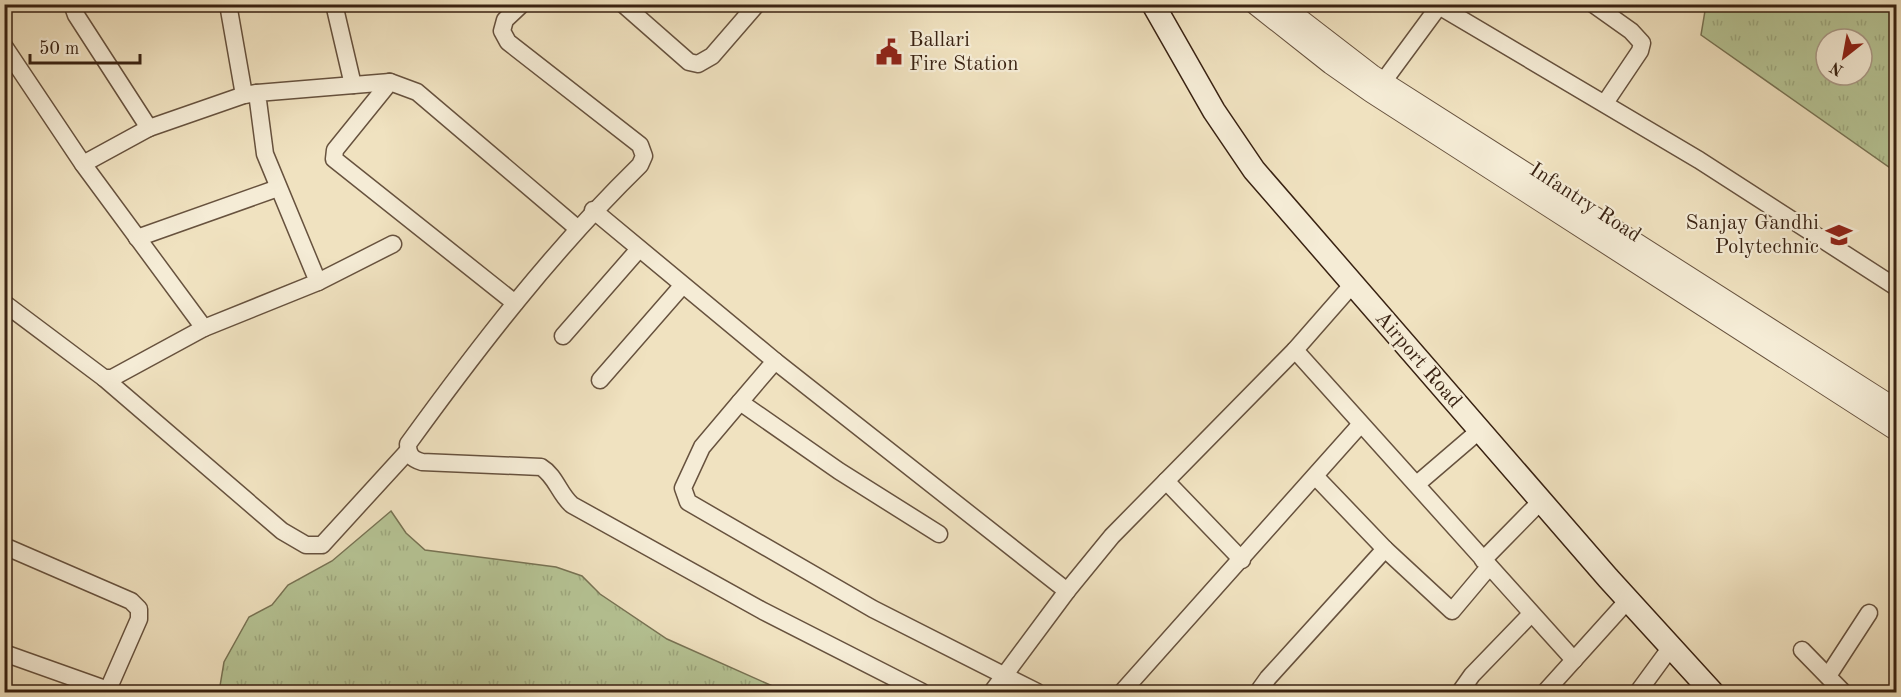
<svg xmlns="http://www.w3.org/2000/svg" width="1901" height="697" viewBox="0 0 1901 697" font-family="'Old Standard TT',serif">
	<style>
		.grass { fill: url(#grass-tufts); stroke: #787354; stroke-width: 1.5; fill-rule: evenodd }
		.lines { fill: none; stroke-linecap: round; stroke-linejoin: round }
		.minor-casing { stroke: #67523e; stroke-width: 19 }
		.tertiary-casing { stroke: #67523e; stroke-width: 22 }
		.secondary-casing { stroke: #392212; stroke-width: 25 }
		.minor { stroke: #f5ecd6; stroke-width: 16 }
		.tertiary { stroke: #f5ecd6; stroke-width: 20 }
		.secondary { stroke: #f5ecd6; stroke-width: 22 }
		.labels { text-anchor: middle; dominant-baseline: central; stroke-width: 4.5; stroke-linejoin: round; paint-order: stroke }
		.poi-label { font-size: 21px; fill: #392212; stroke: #f5ecd6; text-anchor: start }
		.street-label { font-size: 21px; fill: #392212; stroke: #f5ecd6 }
	</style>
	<defs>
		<pattern id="grass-tufts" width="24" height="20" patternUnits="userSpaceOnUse" patternTransform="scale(1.5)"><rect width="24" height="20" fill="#b6c495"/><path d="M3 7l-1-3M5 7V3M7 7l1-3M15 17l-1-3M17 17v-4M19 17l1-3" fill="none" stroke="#9da87f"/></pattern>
	</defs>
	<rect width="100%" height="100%" fill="#f0e2c0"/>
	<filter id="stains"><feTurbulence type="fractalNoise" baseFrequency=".00333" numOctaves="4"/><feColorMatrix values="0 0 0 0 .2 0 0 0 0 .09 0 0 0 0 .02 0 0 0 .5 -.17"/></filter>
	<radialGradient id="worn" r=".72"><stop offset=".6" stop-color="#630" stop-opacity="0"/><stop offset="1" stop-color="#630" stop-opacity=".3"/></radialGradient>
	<g class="grass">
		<path d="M1706 5H1896V172L1701 35ZM1826 39H1862V75H1826Z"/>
		<polygon points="391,511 406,533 425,550 556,567 582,576 600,594 667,639 786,692 219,692 224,662 249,617 272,605 288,585 332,561"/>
	</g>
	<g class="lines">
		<g class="minor-casing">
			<g id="minor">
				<polyline points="72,4 76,15 149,128"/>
				<polyline points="228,4 244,95"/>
				<polyline points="334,4 353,85"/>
				<path d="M522 4 505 20 502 31 508 42 640 145 644 156 640 165C553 250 479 346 408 444 408 455 412 459 422 462L541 467C556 476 559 494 572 505L763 611 922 692"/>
				<polyline points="623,4 689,62 698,64 712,56 757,4"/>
				<polyline points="1593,4 1631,31 1642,43 1640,51 1605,103"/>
				<polyline points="4,46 83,164 204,328 318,282 265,154 257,93 390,82"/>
				<polyline points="1383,82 1439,6 1699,160 1896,287"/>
				<polyline points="83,164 149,128 244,95 257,93"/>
				<polyline points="593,210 775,361 740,402 839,471 939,534"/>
				<polyline points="137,238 278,188"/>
				<polyline points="318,282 393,244"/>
				<polyline points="1352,285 1295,350 1574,660"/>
				<polyline points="4,303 104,378 112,378 204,328"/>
				<polyline points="515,303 334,159 335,150 390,82 417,92 577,228"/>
				<polyline points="563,336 639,249"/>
				<polyline points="775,361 1067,591"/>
				<polyline points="104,378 282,531 306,545 322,545 408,451"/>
				<polyline points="600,380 682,286"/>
				<polyline points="740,402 702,447 683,488 688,502 873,609 1037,692"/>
				<polyline points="1315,476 1385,549"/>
				<polyline points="1166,481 1242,560"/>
				<polyline points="1417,484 1480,430"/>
				<polyline points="4,546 131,601 139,609 139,619 107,692"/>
				<polyline points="1483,560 1541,501"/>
				<polyline points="1802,650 1843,692"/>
				<polyline points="4,653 108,690"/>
				<polyline points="1828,676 1869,613"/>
				<polyline points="992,692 1067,591 1112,536 1295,350"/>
				<polyline points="1122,692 1360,425"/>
				<polyline points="1258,692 1268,678 1385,549 1452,611 1489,567"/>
				<polyline points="1460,692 1472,675 1531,614"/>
				<polyline points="1545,692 1628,600"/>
				<polyline points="1638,692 1671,647"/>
			</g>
		</g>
		<g class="tertiary-casing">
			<g id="tertiary">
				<polyline points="1255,4 1331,64 1371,92 1896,430"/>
				<polyline points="1280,4 1372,75 1896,409"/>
			</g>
		</g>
		<g class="secondary-casing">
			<polyline id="secondary" points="1153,4 1214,111 1254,170 1608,578 1712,692"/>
		</g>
		<use href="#minor" class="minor"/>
		<use href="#tertiary" class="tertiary"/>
		<use href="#secondary" class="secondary"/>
	</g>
	<defs>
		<g id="civic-bare" transform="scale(2.07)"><path d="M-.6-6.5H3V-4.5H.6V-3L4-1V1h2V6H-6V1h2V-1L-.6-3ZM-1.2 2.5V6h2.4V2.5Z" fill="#8f2418" stroke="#f5ecd6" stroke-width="2.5" paint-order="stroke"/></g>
		<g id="school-bare" transform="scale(2.07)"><path d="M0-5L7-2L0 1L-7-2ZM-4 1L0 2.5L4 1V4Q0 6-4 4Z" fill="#8f2418" stroke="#f5ecd6" stroke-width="2.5" paint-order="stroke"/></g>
	</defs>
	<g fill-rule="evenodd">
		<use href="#civic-bare" x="889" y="52"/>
		<use href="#school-bare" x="1839" y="235"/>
	</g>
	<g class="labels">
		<g class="poi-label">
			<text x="909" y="40">Ballari<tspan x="909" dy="24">Fire Station</tspan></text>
			<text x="1819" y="223" text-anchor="end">Sanjay Gandhi<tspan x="1819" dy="24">Polytechnic</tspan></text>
		</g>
		<g class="street-label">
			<text transform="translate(1585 203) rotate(33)">Infantry Road</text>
			<text transform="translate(1418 360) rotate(49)">Airport Road</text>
		</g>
	</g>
	<rect width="1901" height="697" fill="none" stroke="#f0e2c0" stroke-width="24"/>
	<rect x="6" y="6" width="1889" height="685" fill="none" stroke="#392212" stroke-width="3"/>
	<rect x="12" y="12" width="1877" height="673" fill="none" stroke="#392212" stroke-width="1.5"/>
	<g transform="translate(1844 57) rotate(211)"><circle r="28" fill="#f5ecd6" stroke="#aa9b88" stroke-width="1.5"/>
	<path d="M0-4.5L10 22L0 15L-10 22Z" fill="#8f2418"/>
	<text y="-9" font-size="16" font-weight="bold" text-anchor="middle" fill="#392212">N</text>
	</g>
	<path d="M30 54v9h110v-9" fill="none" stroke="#392212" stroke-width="3"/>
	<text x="39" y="54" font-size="18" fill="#392212" stroke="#f5ecd6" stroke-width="4.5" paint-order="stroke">50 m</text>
	<rect width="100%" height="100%" filter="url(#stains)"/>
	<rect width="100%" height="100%" fill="url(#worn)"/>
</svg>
